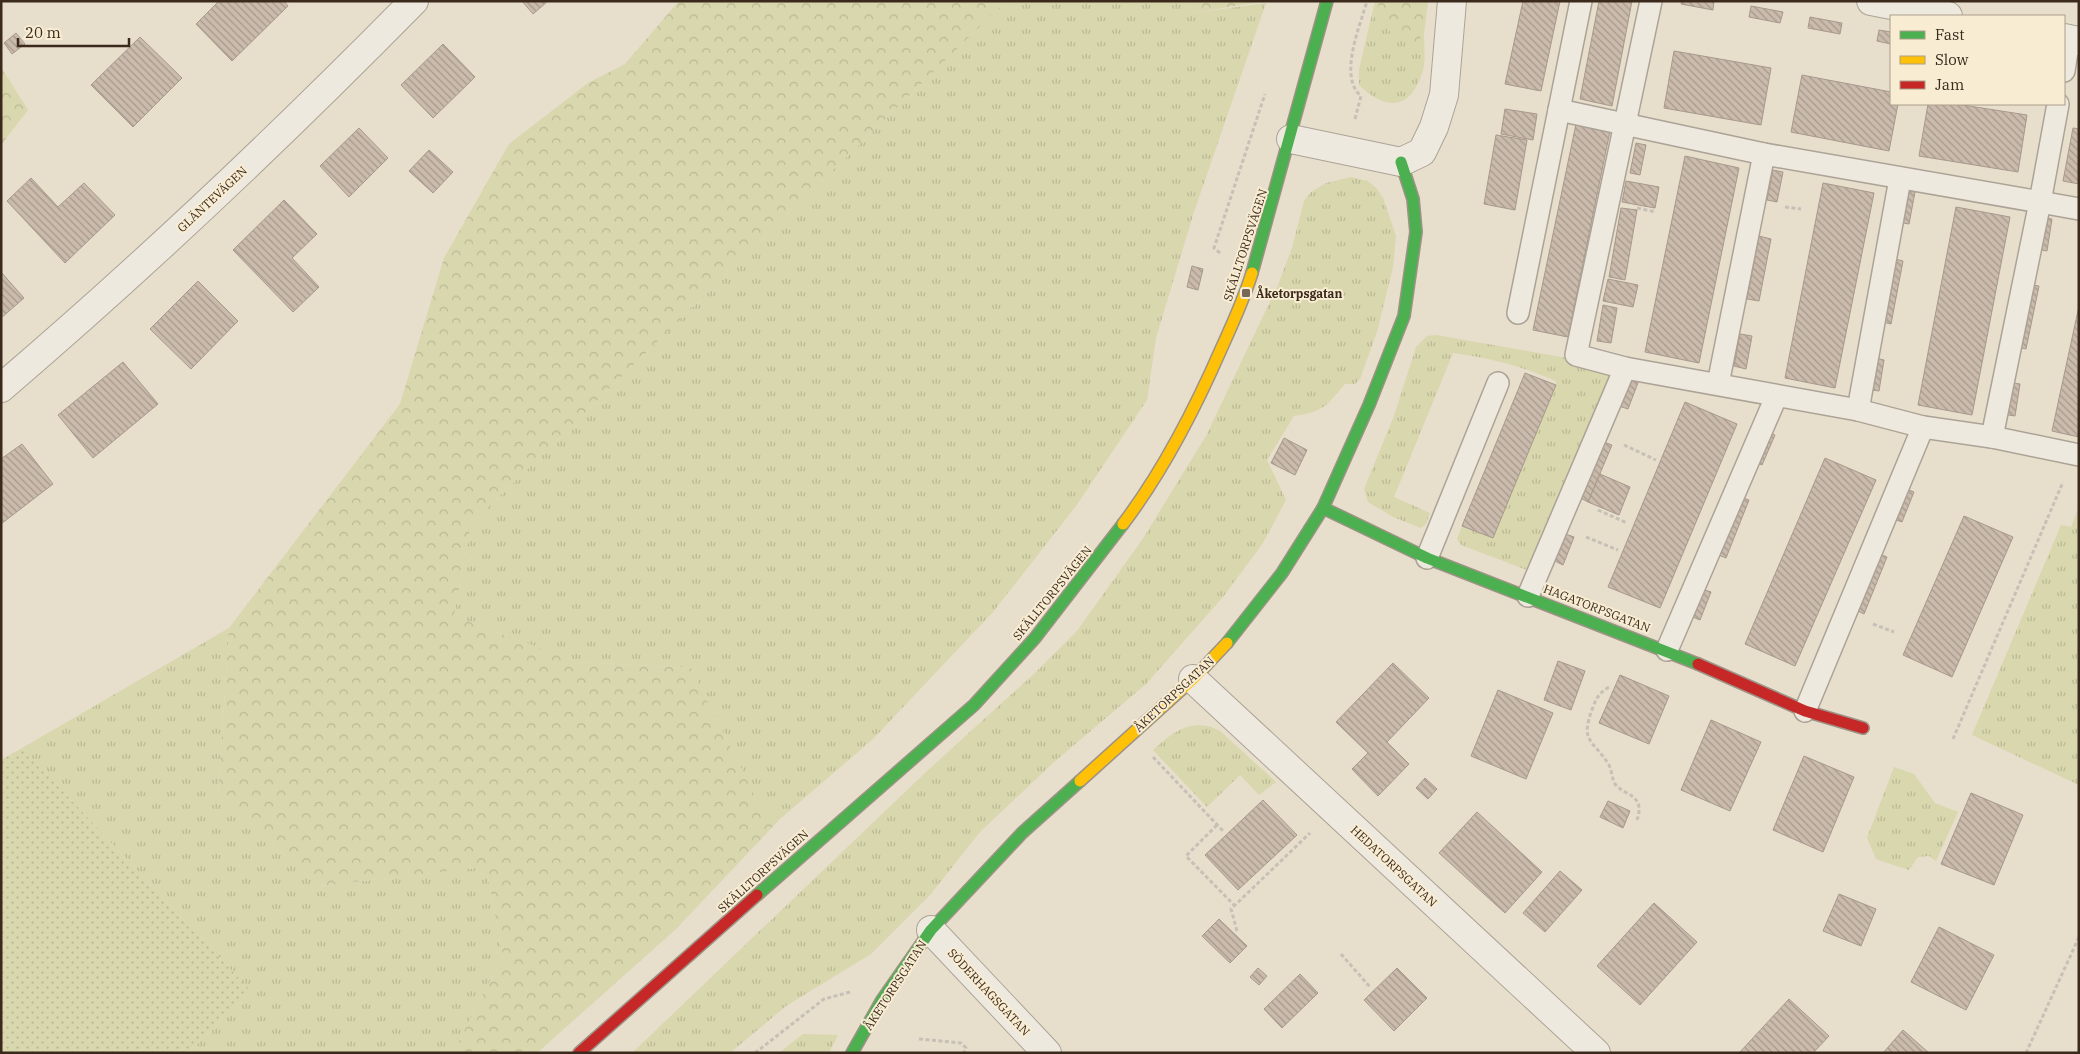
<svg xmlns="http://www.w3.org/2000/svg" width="2080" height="1054" viewBox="0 0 2080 1054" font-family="'IBM Plex Serif',serif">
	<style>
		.grass { fill: url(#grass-tufts) }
		.forest { fill: url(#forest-crowns) }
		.garden { fill: url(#garden-dots) }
		.building { fill: url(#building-back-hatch); stroke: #a7998b }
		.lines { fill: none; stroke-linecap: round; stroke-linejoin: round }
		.lane-casing { stroke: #aca396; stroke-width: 24 }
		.street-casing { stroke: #aca396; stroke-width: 30 }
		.fast-casing { stroke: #9c9285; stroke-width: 14 }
		.slow-casing { stroke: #9c9285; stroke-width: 14 }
		.jam-casing { stroke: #9c9285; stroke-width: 14 }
		.path { stroke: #c7c0b6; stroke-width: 3; stroke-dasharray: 4 2.5; stroke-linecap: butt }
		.lane { stroke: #eee9df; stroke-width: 21 }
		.street { stroke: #eee9df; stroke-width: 28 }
		.fast { stroke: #4caf50; stroke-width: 11 }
		.slow { stroke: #ffc107; stroke-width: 11 }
		.jam { stroke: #c62828; stroke-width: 11 }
		.poi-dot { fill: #77695a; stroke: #f8ecd2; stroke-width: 2 }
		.labels { text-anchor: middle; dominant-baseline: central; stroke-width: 4; stroke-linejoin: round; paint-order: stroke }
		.street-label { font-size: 12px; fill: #3b2a1c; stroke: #f8ecd2 }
		.poi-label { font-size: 12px; font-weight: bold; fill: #3b2a1c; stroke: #f8ecd2; text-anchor: start }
	</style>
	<defs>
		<pattern id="grass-tufts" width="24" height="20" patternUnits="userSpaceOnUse" patternTransform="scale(1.25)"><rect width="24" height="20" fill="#d8d7ad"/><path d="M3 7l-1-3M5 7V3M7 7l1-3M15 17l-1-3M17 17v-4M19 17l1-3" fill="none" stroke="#bab994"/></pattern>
		<pattern id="forest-crowns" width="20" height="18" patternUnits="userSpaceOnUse" patternTransform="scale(1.25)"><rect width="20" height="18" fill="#d8d7ad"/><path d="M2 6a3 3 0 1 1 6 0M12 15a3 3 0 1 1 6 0" fill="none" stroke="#bab994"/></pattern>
		<pattern id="garden-dots" width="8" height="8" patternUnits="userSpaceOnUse" patternTransform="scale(1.25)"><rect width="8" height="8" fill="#d8d7ad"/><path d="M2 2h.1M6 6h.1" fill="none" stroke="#bab994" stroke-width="1.8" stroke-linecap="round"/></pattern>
		<pattern id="building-back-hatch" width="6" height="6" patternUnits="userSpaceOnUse" patternTransform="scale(1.25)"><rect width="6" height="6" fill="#cbbbad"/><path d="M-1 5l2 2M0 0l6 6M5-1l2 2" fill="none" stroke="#a6988c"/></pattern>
	</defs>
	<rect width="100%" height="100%" fill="#e7decc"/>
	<g class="grass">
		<polygon points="1006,1 1184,1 1192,13 1266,3 1193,215 1156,338 1147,400 1076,506 993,612 873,739 780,819 757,800 691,668 577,662 454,616 471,524"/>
		<path d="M1375 1H1379L1376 14 1415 44 1424 34C1424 46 1426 60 1423 70 1411 111 1386 111 1359 85V70Z"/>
		<path d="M1351 177 1368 181 1377 189 1383 198 1396 236 1393 267 1377 332 1360 379 1355 384H1345C1325 407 1325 411 1294 416L1267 460 1286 500 1263 543 1223 597 1146 684 1054 762 980 832 930 895 871 954 786 1006 730 1053H632L926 772 1036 672 1077 631 1142 540 1206 436 1278 285 1292 248 1304 201 1311 192 1326 183Z"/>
		<path d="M1436 335 1590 362 1609 373V382L1529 571 1461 545 1457 539 1462 526 1493 538 1556 385V381C1521 366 1491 358 1453 353L1394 497 1430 513 1426 524 1421 528 1393 517 1368 502 1364 489 1394 416 1416 347 1427 336Z"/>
		<polygon points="2079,507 2079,785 1972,735 2061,525 2071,527"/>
		<polygon points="229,628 218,796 319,886 476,868 488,878 503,956 459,1041 448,1053 188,1053 251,991 22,748"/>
		<path d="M1197 725 1209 726 1220 731 1276 782 1259 795 1240 775 1207 807 1153 750C1167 738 1178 727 1197 725Z"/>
		<polygon points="1894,767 1914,774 1935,803 1958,812 1936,861 1929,856 1918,857 1909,870 1876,859 1867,838"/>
		<polygon points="803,1034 838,1035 829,1053 779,1053"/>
	</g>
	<g class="forest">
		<polygon points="679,1 1006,1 471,524 454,616 577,662 691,668 757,800 780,819 676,929 537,1053 448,1053 459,1041 503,956 488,878 476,868 319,886 218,796 229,628 400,404 444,258 509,144 588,83 625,64"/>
		<polygon points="1184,1 1266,1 1192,13"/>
		<path d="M1379 1H1428L1424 34 1415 44C1395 40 1388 31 1376 14Z"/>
		<polygon points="1,67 28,110 1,145"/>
	</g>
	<polygon class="garden" points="22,748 251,991 188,1053 1,1053 1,760"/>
	<g class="building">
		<polygon points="219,1 284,1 288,6 232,61 196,24"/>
		<polygon points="522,1 548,1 533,14"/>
		<polygon points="1523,1 1560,1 1541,91 1505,84"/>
		<polygon points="1599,1 1632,1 1612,106 1580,99"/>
		<polygon points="1682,1 1714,1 1713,10 1681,4"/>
		<polygon points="1751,6 1783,12 1780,23 1749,17"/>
		<polygon points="1810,17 1842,23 1840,34 1808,28"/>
		<polygon points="1879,30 1891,32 1891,44 1877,41"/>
		<polygon points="16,33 25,44 12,54 4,43"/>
		<polygon points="140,37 182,78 133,127 91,85"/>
		<polygon points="443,44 475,77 433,118 401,85"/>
		<polygon points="1674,51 1771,68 1761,125 1664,108"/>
		<polygon points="1802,75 1891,92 1891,104 1898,104 1889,151 1791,132"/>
		<polygon points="1928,104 1956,104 2027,115 2018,172 1919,156"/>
		<polygon points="1505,109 1537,114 1533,140 1501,134"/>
		<polygon points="1576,124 1610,131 1568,337 1533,330"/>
		<polygon points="359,128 388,158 349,197 320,166"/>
		<polygon points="2073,128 2079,129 2079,184 2063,181"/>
		<polygon points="1496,135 1527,140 1515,210 1484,204"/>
		<polygon points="1636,143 1646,145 1640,175 1630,173"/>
		<polygon points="429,150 453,172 433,193 409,171"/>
		<polygon points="1685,156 1739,168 1699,363 1645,352"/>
		<polygon points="1773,170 1783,172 1777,202 1767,200"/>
		<polygon points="31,178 58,207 84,183 115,215 65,263 7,201"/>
		<polygon points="1626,181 1659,187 1655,208 1622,202"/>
		<polygon points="1823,183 1874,193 1835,388 1785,378"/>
		<polygon points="1904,190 1915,192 1909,224 1898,222"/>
		<polygon points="284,200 317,234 292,258 319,287 293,312 233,250"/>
		<polygon points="1956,207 2010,217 1972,415 1918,405"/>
		<polygon points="1621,208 1637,210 1625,280 1609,277"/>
		<polygon points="2040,217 2052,219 2047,251 2036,249"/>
		<polygon points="1759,236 1771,239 1759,301 1747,299"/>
		<polygon points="1891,258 1903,261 1891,324 1879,321"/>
		<polygon points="1192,266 1203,269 1198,290 1187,287"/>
		<polygon points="1,272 24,298 1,318"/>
		<polygon points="1608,279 1638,285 1633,307 1603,301"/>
		<polygon points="198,281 238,321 191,369 150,329"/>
		<polygon points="2025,284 2039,286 2026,349 2013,346"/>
		<polygon points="1603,305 1617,308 1611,343 1597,341"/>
		<polygon points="2079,306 2079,437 2052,431"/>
		<polygon points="1740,334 1752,336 1746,369 1734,366"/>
		<polygon points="1872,357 1884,360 1879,391 1867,389"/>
		<polygon points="123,362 158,404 93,458 58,415"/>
		<polygon points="1525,373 1556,385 1493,538 1462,526"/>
		<polygon points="1627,376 1639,380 1628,409 1616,405"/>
		<polygon points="2006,382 2020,384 2015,416 2002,414"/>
		<polygon points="1685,402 1737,424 1660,608 1608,587"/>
		<polygon points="1765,431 1775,435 1762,465 1752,460"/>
		<polygon points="1284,438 1307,450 1295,475 1271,463"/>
		<polygon points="1601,441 1612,445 1588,502 1579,497"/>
		<polygon points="22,444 53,484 1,524 1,459"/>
		<polygon points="1825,458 1876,480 1795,666 1745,644"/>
		<polygon points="1600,474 1630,487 1619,515 1588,502"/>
		<polygon points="1904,488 1914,492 1902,522 1891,518"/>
		<polygon points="1737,496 1749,500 1726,558 1714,553"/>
		<polygon points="1964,516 2013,537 1952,677 1903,655"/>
		<polygon points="1563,533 1574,537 1563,565 1553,560"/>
		<polygon points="1877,553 1887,557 1864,614 1854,609"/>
		<polygon points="1699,588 1711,592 1700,620 1688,615"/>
		<polygon points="1558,661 1585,671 1571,710 1544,700"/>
		<polygon points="1393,663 1429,698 1387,742 1409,764 1378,796 1352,769 1368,753 1336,722"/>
		<polygon points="1620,675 1669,696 1649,744 1599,723"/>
		<polygon points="1498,690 1553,713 1526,779 1471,756"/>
		<polygon points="1711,720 1761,742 1730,811 1681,790"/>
		<polygon points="1804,756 1854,777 1823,852 1773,830"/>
		<polygon points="1425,778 1437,789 1428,799 1416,788"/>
		<polygon points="1971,793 2023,815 1994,885 1941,864"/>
		<polygon points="1263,800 1297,835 1238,890 1205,855"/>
		<polygon points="1608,801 1630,811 1623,828 1600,817"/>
		<polygon points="1477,812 1542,872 1505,913 1439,853"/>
		<polygon points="1560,871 1582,890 1545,932 1523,913"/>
		<polygon points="1839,894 1876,909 1861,946 1823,931"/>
		<polygon points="1654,903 1697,942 1640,1005 1597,966"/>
		<polygon points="1219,919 1247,946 1230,963 1202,936"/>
		<polygon points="1939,927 1994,955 1966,1010 1911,982"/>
		<polygon points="1258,968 1267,976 1259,985 1250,977"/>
		<polygon points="1397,968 1427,998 1394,1031 1364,1000"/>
		<polygon points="1300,974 1318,993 1282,1028 1264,1009"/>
		<polygon points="1789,999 1829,1036 1813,1053 1739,1053"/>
		<polygon points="1903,1030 1929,1053 1883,1053"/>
	</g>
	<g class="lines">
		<g class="lane-casing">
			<g id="lane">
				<polyline points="1651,1 1576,355 1625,368 1858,410 1923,427 1992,437 2079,455"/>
				<polyline points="2064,71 2069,39"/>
				<polyline points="1559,110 1764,154 2040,202 2058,104"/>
				<polyline points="1518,313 1581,1"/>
				<polyline points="1718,384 1764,154"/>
				<polyline points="1858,410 1900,179"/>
				<polyline points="1992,437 2040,202 2079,209"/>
				<polyline points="1427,558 1498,383"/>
				<polyline points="1528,596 1625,368"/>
				<polyline points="1667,650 1776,397"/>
				<polyline points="1805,711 1923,427"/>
			</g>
		</g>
		<g class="street-casing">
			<g id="street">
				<polyline points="1871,1 1948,16"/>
				<polyline points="2064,38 2079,41"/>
				<polyline points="1291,139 1401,162 1422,152 1434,127 1444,95 1452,1"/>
				<path d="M1 388C145 265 281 136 414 1"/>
				<polyline points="1193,679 1596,1053"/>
				<polyline points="931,930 1047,1053"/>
			</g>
		</g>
		<g class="fast-casing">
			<g id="fast">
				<polyline points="1252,273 1327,1"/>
				<polyline points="1323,508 1427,558 1698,664"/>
				<polyline points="1227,643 1282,573 1323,508 1369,405 1404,316 1416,232 1413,199 1401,162"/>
				<polyline points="757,895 974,705 1035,638 1123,524"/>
				<polyline points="852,1053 882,1000 931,930 1022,833 1080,781"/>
			</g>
		</g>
		<g class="slow-casing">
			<g id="slow">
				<path d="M1123 524C1164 470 1195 409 1222 347 1233 323 1244 299 1252 273"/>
				<polyline points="1080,781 1193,679 1227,643"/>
			</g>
		</g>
		<g class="jam-casing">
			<g id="jam">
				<polyline points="1698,664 1805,711 1863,728"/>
				<polyline points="579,1053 757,895"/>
			</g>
		</g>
		<g class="path">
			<path d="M1355 119 1361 96C1338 77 1360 26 1367 1"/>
			<polyline points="1785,207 1801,209"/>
			<polyline points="1637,208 1656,212"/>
			<polyline points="1220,253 1214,248 1265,94"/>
			<polyline points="1624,445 1656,460"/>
			<polyline points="1598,510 1627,523"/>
			<polyline points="1586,537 1618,550"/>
			<polyline points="1873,624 1894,632"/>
			<path d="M1609 687C1599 693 1597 697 1593 707 1579 743 1593 739 1609 765 1612 771 1612 779 1615 784 1624 796 1646 794 1637 820"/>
			<polyline points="1953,739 2063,482"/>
			<polyline points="1153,757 1223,831"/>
			<polyline points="1217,825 1186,856 1235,906"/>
			<polyline points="1237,931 1231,909 1310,833"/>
			<polyline points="1341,954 1370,987"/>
			<polyline points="919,1039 961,1043 966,1048 964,1053"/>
			<polyline points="755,1053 824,999 850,992"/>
			<polyline points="2026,1053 2079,937"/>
		</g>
		<use href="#lane" class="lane"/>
		<use href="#street" class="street"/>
		<use href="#fast" class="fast"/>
		<use href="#slow" class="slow"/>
		<use href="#jam" class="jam"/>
	</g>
	<rect class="poi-dot" x="1241" y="288" width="10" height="10" rx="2.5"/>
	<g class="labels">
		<g class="street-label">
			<text transform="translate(212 199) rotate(-43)">GLÄNTEVÄGEN</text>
			<text transform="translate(1245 245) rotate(-72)">SKÄLLTORPSVÄGEN</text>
			<text transform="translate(1052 593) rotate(-51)">SKÄLLTORPSVÄGEN</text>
			<text transform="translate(1597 608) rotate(21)">HAGATORPSGATAN</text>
			<text transform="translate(1174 694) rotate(-43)">ÅKETORPSGATAN</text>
			<text transform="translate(1394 866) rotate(43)">HEDATORPSGATAN</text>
			<text transform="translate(763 871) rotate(-42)">SKÄLLTORPSVÄGEN</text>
			<text transform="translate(895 985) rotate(-57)">ÅKETORPSGATAN</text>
			<text transform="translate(989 992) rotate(47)">SÖDERHAGSGATAN</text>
		</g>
		<g class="poi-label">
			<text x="1256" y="293">Åketorpsgatan</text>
		</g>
	</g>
	<rect width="2080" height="1054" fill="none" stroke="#3b2a1c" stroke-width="5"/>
	<rect x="1890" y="15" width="175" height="90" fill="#f8ecd2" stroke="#ac9e89"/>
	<rect x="1900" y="31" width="25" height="8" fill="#4caf50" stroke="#ac9e89"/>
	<text x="1935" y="40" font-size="15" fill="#3b2a1c">Fast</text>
	<rect x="1900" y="56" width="25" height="8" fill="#ffc107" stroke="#ac9e89"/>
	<text x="1935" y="65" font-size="15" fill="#3b2a1c">Slow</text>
	<rect x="1900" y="81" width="25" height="8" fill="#c62828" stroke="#ac9e89"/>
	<text x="1935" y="90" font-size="15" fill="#3b2a1c">Jam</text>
	<path d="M18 38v8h111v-8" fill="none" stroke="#3b2a1c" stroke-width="2.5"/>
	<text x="25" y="38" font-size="15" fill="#3b2a1c" stroke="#f8ecd2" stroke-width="4" paint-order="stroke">20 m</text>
</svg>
